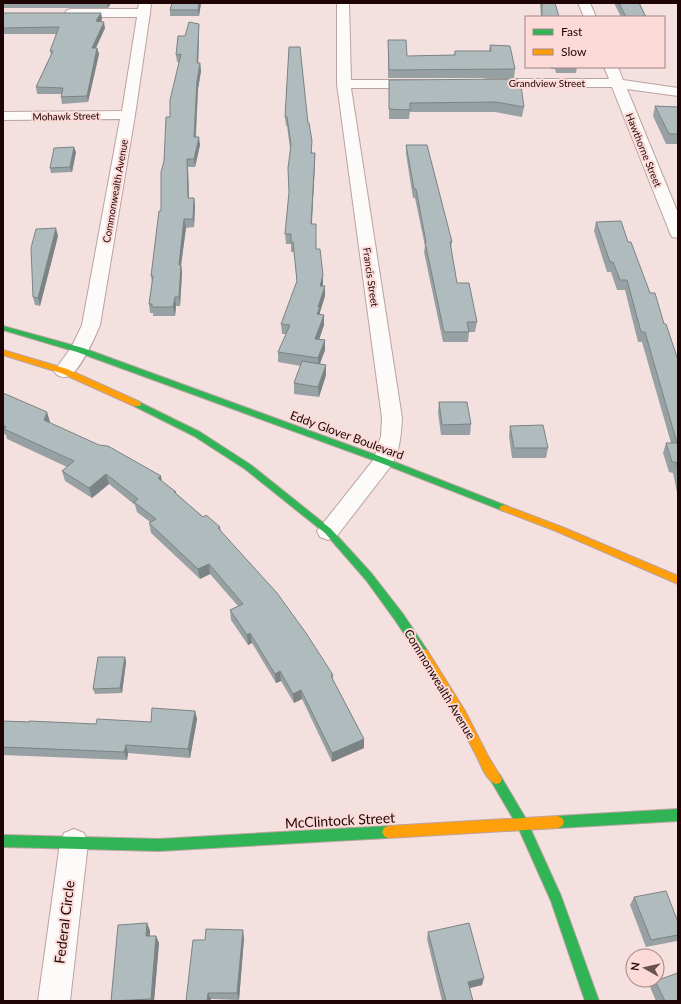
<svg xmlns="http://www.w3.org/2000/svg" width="681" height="1004" viewBox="0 0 681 1004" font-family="Lato,sans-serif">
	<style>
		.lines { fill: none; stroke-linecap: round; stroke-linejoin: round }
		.street-casing { stroke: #baa3a1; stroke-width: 2 }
		.fast-casing { stroke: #baa3a1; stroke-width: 2 }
		.slow-casing { stroke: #baa3a1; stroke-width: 2 }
		.street { fill: #fdfafa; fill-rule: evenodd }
		.fast { fill: #30b455; fill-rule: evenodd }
		.slow { fill: #ff9f0a; fill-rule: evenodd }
		.wall { fill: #97a1a3 }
		.shaded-wall { fill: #7b8384 }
		.building { fill: #b0bbbd; stroke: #7b8384 }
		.labels { text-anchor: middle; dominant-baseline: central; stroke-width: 4; stroke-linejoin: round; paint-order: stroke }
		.far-street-label { font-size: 10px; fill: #1e0404; stroke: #fcdad7 }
		.street-label { font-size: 12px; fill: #1e0404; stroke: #fcdad7 }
		.near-street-label { font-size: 14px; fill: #1e0404; stroke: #fcdad7 }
	</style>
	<rect width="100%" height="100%" fill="#f4e1df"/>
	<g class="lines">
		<g class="street-casing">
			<g id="street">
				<path d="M139 3H151L150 13 135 115 100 325C95 337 80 371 69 376 65 378 61 377 57 375L54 371 71 348 82 325 120 119 3 120V112L122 111 137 17H71L67 16 65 13 67 10 71 9H138Z"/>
				<path d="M337 3H349L351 80H419L424 81 426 84 424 87 419 88H351L402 418C401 434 400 452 391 466L336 537 328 540 320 537 317 531 374 459 381 436 382 418 337 84Z"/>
				<polygon points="578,3 590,3 596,17 584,17"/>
				<polygon points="604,67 618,67 623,80 678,88 678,96 627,89 678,213 678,238 672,237 670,233 612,87 488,87 483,86 481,83 483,80 488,79 609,79"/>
				<polygon points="74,829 84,833 88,843 70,1001 38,1001 60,843 64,833"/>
			</g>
		</g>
		<g class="fast-casing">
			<g id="fast">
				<polygon points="3,326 83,348 387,459 507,506 509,508 504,511 501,510 381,463 77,352 3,330"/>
				<polygon points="137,401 200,432 251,465 331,529 372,574 403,614 427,650 428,653 427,656 423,657 419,656 395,620 366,580 325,533 245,469 194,436 134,406 133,404 134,402"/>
				<polygon points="496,774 500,775 526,819 561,896 599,1001 585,1001 551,901 518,827 490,779 492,775"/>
				<polygon points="678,809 678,821 558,828 554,826 552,822 554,818 558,816"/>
				<polygon points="388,826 392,828 394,832 392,836 388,838 159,851 3,847 3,835 159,839"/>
			</g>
		</g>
		<g class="slow-casing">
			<g id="slow">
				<polygon points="3,350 67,369 140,402 141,404 140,406 134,406 61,373 3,355"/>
				<polygon points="504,505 562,527 678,576 678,584 556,531 501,510 499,508 501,506"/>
				<path d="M423 649 427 650 465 711 488 756 502 779 500 783 496 784C487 781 481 766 477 757 459 722 440 690 419 656L418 653 419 650Z"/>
				<polygon points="558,816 562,818 564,822 562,826 558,828 388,838 384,836 382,832 384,828 388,826"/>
			</g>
		</g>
		<use href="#street" class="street"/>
		<use href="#fast" class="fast"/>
		<use href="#slow" class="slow"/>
	</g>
	<g class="wall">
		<polygon points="3,3 111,3 108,8 3,8"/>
		<polygon points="201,3 199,16 170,16 170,10"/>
		<polygon points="540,3 555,3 559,17 541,17"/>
		<polygon points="608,3 652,3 652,4 640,4 646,17 621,17 614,3"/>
		<polygon points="3,13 101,13 102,19 101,22 105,28 96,48 97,48 99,54 88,102 62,104 61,97 62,94 37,94 36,87 51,55 50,51 57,34 3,34"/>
		<polygon points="199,32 198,63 200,63 201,71 198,89 196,137 200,145 195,167 188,167 189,198 194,198 195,206 194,227 186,228 181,265 182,273 180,306 176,306 175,316 153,316 153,313 150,313 149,304 152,283 151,276 161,211 164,161 170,117 179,62 177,62 176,55 185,36"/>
		<polygon points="388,40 407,56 454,55 455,51 489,51 490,45 515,69 514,78 388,78"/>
		<polygon points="289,47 308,123 312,153 315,153 315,162 312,224 323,285 323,286 325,296 320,312 320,314 324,315 324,325 319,339 325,340 325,350 320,364 326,365 326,375 319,397 294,394 294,383 301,366 278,362 278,352 286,334 282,334 281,324 297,283 294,252 291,252 291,244 286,244 285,234 289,193 290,148 287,126 286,126 285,117"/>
		<polygon points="550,67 577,67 576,73 556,73 555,69 551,69"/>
		<polygon points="389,80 524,107 522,117 495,112 410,112 409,119 389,119"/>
		<polygon points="655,106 678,107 678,144 666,144 653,116"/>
		<polygon points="406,145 452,242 451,248 457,283 477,322 475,332 469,332 468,342 443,342 424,252 425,246 415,198 413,198 406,154"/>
		<polygon points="76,152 72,172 51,173 50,168"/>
		<polygon points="596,222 628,242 650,293 664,324 678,360 678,497 673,473 669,472 663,453 666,443 671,443 642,342 638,342 625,290 617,290 611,272 607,272 594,231"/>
		<polygon points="58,236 40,306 35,305 33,297"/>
		<polygon points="3,393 50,422 50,423 162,481 203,517 220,527 221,531 333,675 333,680 364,739 364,748 332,762 302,699 294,703 281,681 276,683 252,643 248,645 231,620 230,610 238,606 210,574 200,579 151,533 149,523 150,522 137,512 135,505 109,484 92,498 65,481 62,471 67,467 7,439 6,435 3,434"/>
		<polygon points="439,402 471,424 470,435 441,435 438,413"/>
		<polygon points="510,426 548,448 546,458 512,458 509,436"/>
		<polygon points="125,657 126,662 122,693 95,694 93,689"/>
		<polygon points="195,711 197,719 190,758 128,753 127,760 3,755 3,721 29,722 96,724 151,722"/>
		<polygon points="634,897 678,922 678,940 677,941 646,947 630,905"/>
		<polygon points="147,923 150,931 150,936 156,936 159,943 154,1001 111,1001"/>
		<polygon points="428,932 482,985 469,988 473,1001 442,1001 427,939"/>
		<polygon points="244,938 239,1000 211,999 210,1001 186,1001 205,940"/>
		<polygon points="655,981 678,1001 656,1001 650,987"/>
	</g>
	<g class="shaded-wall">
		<polygon points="107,3 111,3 108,8"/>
		<polygon points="199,3 201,3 199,16 198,10"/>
		<polygon points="101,13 102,19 97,28 96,21"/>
		<polygon points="104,22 105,28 93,54 92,48"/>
		<polygon points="199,24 199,32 198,71 197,63"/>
		<polygon points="97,48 99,54 88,102 87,96"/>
		<polygon points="200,63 201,71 198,89 195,145 194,137 197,81"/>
		<polygon points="199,137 200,145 195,167 194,159"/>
		<polygon points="74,147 76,152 72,172 70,167"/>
		<polygon points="315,153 315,162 311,234 311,224"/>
		<polygon points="187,159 188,167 189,206 188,198"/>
		<polygon points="194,198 195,206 194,227 193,219"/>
		<polygon points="184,219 186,228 181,265 182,273 180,306 179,297 179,265"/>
		<polygon points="56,228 58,236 40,306 38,298"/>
		<polygon points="323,275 323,285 320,296 320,286"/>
		<polygon points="325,286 325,296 320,312 320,317 317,314 318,307"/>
		<polygon points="175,297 176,306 175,316 173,307"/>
		<polygon points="324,315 324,325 316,349 315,339"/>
		<polygon points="325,340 325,350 318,368 318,358"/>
		<polygon points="326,365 326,375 319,397 318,387"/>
		<polygon points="47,412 50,422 47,431 44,420"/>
		<polygon points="106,474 109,484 92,498 89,488"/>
		<polygon points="161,476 163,487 158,478"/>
		<polygon points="209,564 210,574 200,579 198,569"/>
		<polygon points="250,633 252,643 248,645 247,635"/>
		<polygon points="125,657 126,662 122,693 120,688"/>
		<polygon points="280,671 281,681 276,683 275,674"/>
		<polygon points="301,690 302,699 294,703 293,694"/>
		<polygon points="195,711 197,719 190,758 188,749"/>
		<polygon points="364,739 364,748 332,762 332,753"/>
		<polygon points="126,745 128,753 127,760 124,752"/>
		<polygon points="147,923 150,931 149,943 146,936"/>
		<polygon points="243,930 244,938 239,1000 237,993"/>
		<polygon points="156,936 159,943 154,1001 152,1001 151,999"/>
		<polygon points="484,978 482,985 466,989 468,982"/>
		<polygon points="208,993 211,999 210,1001 207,1001"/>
	</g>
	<g class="building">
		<polygon points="172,3 199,3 198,10 170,10"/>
		<polygon points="542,3 555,3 559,17 542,17"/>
		<polygon points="619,3 639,3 646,17 626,17"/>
		<polygon points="3,13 101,13 96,21 104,22 92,48 97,48 87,96 61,97 63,88 36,87 53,51 50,51 59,27 3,28"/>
		<polygon points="189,22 199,24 197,63 200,63 197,81 194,137 199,137 194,159 187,159 188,198 194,198 193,219 184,219 179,265 181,265 179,297 175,297 173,307 152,307 152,304 149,304 153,276 151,276 159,211 161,211 161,172 164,161 166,117 170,117 170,100 181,54 176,55 178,36 185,36"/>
		<polygon points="388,40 406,40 407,56 455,55 455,51 491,51 490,45 510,46 515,69 389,70"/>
		<polygon points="289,47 300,47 308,123 309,123 312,141 311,153 315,153 311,224 316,224 316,249 320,249 323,275 320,286 325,286 318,307 320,307 317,314 324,315 315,339 325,340 318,358 278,352 290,325 281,324 297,281 293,242 291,242 291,234 285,234 289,192 288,168 291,145 287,117 285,117"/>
		<polygon points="517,79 519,86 521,86 524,107 496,102 410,103 410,110 389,109 389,80"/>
		<polygon points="655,106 678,107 678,134 669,134"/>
		<polygon points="406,145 427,145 452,242 450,242 457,283 469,283 477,322 467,322 469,332 444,332 425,242 426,242 416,189 414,189"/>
		<polygon points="74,147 70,167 50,168 54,148"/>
		<polygon points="621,221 628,242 631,242 650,293 655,293 664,324 666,324 678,360 678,470 676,462 672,462 666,443 677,443 645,332 641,332 627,280 620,280 613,262 610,262 596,222"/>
		<polygon points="56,228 38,298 33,297 31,248 36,229"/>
		<polygon points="302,361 326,365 318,387 294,383"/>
		<polygon points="3,393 47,412 44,420 99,445 108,446 161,476 158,478 176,492 174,492 203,517 206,515 220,527 218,528 277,593 306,633 333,675 331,676 364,739 332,753 301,690 293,694 280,671 275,674 250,633 247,635 230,610 243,604 209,564 198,569 149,523 156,519 134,502 138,499 106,474 89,488 62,471 74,461 4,429 6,427 3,425"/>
		<polygon points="439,402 467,402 471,424 442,425"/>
		<polygon points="543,425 548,448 514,448 510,426"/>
		<polygon points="98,657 125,657 120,688 93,689"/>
		<polygon points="152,708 195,711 188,749 126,745 124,752 3,747 3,721 29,722 29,721 96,724 97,719 151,722"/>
		<polygon points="666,891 678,922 678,935 651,940 634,897"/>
		<polygon points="147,923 146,936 156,936 151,999 111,1001 118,925"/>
		<polygon points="469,923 484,978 468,982 473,1001 446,1001 428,932"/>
		<polygon points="206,929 243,930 237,993 208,993 207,1001 186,1001 193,940 205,940"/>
		<polygon points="678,973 678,1001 665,1001 655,981"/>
	</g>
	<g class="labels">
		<g class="far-street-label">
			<text x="547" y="83">Grandview Street</text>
			<text transform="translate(66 116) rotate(-1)">Mohawk Street</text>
			<text transform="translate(644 150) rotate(68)">Hawthorne Street</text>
			<text transform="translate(115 191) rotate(-80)">Commonwealth Avenue</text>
			<text transform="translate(371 277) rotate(82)">Francis Street</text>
		</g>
		<g class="street-label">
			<text transform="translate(347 435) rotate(20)">Eddy Glover Boulevard</text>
			<text transform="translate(440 684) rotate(59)">Commonwealth Avenue</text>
		</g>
		<g class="near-street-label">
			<text transform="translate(340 820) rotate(-3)">McClintock Street</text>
			<text transform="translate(64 922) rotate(-83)">Federal Circle</text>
		</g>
	</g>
	<rect width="681" height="1004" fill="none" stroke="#1e0404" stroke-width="8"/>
	<rect x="525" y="16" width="140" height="52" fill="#fcdad7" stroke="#a38483"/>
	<rect x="533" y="29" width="20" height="6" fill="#30b455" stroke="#a38483"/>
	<text x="561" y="36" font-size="12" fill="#1e0404">Fast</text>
	<rect x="533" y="49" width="20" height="6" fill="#ff9f0a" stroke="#a38483"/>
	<text x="561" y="56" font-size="12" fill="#1e0404">Slow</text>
	<g transform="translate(645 968) rotate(278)"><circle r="19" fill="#fcdad7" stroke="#a38483"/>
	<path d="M0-3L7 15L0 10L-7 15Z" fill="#695151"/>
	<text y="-6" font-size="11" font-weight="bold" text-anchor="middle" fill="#1e0404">N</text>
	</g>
</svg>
